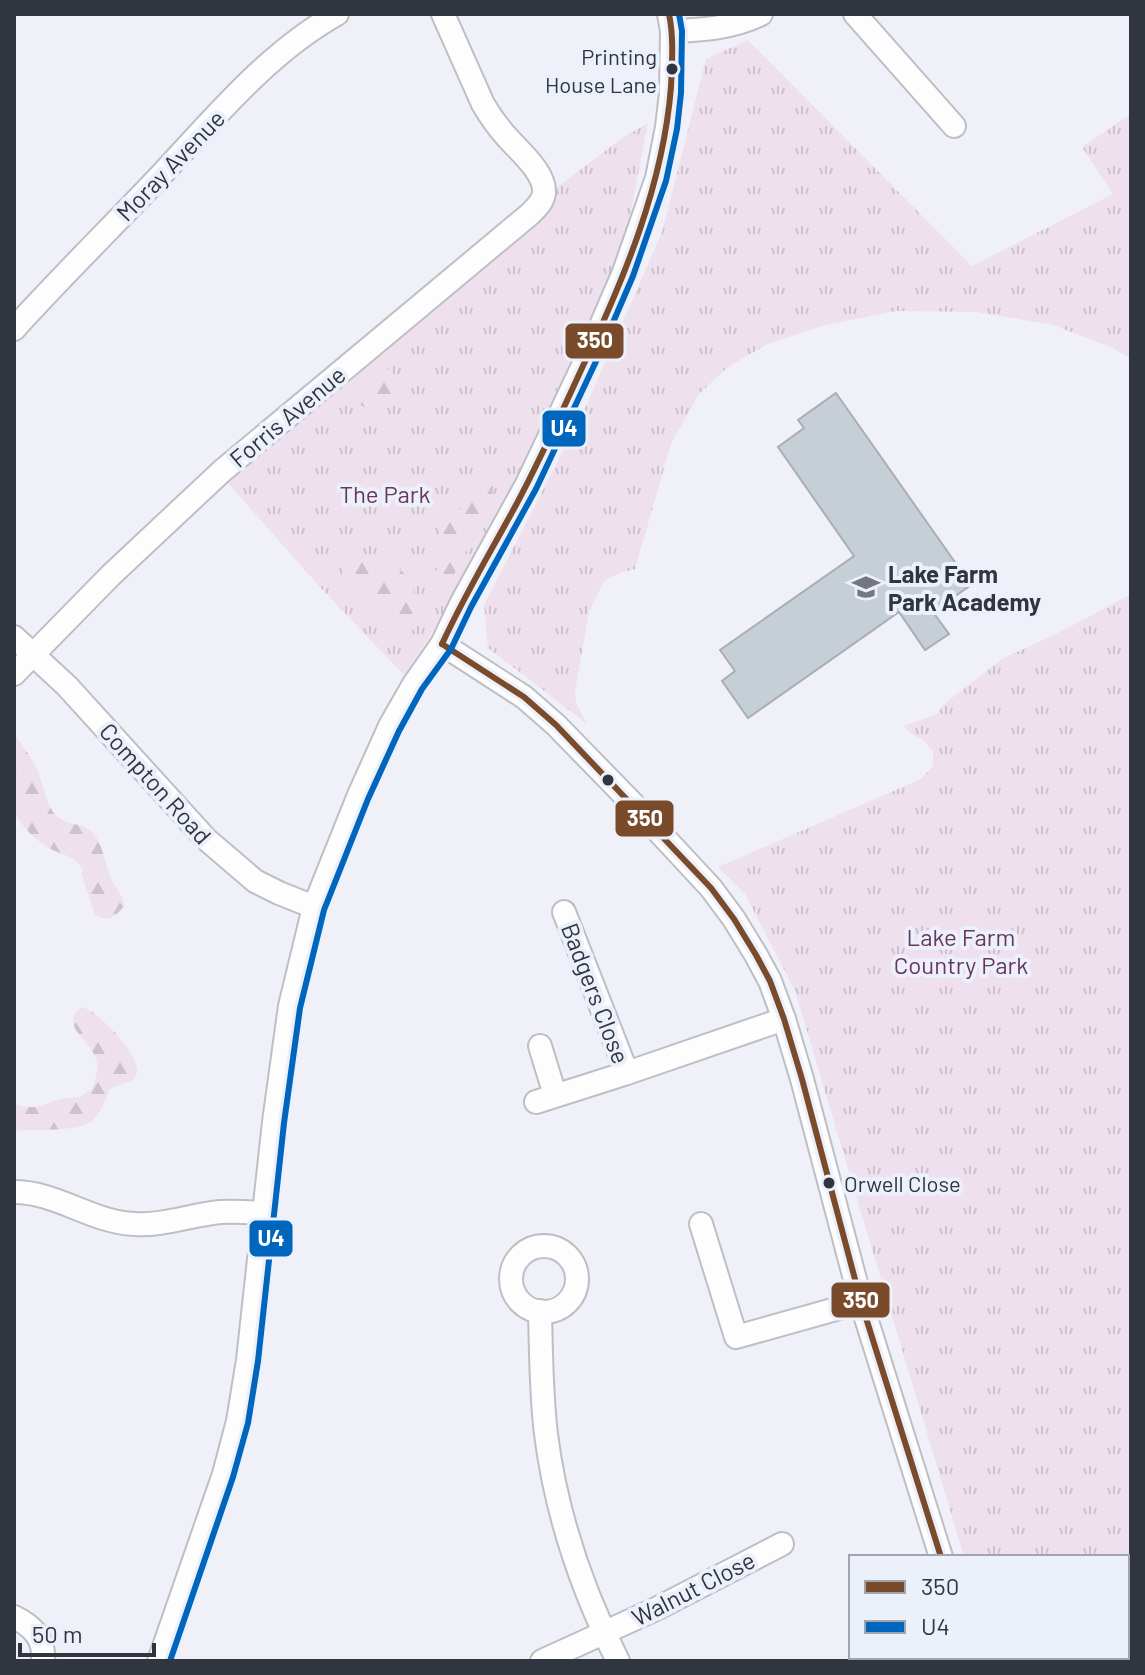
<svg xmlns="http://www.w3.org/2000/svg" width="1145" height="1675" viewBox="0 0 1145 1675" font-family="Barlow,sans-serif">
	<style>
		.grass { fill: url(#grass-tufts) }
		.forest { fill: url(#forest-firs) }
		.building { fill: #c6ced6; stroke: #a9aeb5; stroke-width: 2 }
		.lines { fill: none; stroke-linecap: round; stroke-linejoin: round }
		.minor-casing { stroke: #bdbfc7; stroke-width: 26 }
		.minor { stroke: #fdfdfe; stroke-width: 22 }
		.bus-1-casing { stroke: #ecf0fb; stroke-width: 12 }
		.bus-2-casing { stroke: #ecf0fb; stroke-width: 12 }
		.bus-1 { stroke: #7a4b2a; stroke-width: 6 }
		.bus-2 { stroke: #0065bd; stroke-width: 6 }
		.bus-dot { fill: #313540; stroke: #ecf0fb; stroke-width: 3 }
		.labels { text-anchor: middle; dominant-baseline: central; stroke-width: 8; stroke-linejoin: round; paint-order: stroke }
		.bus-label { font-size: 22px; fill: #313540; stroke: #ecf0fb; text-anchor: end }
		.street-label { font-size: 24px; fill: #313540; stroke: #ecf0fb }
		.park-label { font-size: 24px; fill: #6a3659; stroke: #ecf0fb }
		.poi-label { font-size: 24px; font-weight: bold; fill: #313540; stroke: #ecf0fb; text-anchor: start }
		.line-badge { stroke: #ecf0fb; stroke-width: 3 }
		.badge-label { font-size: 22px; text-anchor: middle; font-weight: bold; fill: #fff }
	</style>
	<defs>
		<pattern id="grass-tufts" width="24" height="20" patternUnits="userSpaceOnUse" patternTransform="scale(2)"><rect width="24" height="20" fill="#eee0ec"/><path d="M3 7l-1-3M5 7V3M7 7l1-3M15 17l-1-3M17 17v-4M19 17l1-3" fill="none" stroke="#cdc1cb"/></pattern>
		<pattern id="forest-firs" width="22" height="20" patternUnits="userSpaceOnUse" patternTransform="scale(2)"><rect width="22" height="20" fill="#eee0ec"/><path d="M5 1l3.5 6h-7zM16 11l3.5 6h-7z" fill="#cdc1cb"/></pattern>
	</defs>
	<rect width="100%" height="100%" fill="#f0f1f8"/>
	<g class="grass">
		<polygon points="748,40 972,266 1113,194 1082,147 1131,114 1131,359 1113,348 1053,325 977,312 896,311 825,325 768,344 728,367 699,394 671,444 635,569 620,573 604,581 589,611 575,692 576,703 587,724 488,648 484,605 586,406 662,232 706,59"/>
		<polygon points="648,123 627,231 575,364 484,543 429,638 404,675 320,587 228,483 548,205 552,191 621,139"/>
		<polygon points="1131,594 1131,1661 997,1661 995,1657 1127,1657 1127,1557 964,1557 795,991 745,894 718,867 921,779 933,766 933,751 923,740 910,733 904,726 937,714 943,705 1002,659 1064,630"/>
	</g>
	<g class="forest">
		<path d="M382 365C387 368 389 368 392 373 394 379 392 386 391 393 389 408 385 418 368 409 361 405 357 404 352 398V395C357 388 364 383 369 377 375 372 375 368 382 365Z"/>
		<path d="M473 478 486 481 493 487 492 500 455 573 448 581 437 583 435 580C436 572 438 564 439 555 440 545 437 533 443 524 448 517 457 514 462 507 468 498 467 487 473 478Z"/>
		<path d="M357 555 371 556 385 565 398 566 413 585 416 616 414 628 409 635C400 628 393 620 385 614 372 602 335 590 343 565 346 558 350 556 357 555Z"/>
		<path d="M14 733C22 745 32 758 38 771 43 784 45 800 53 812 62 824 74 822 86 828 103 836 104 863 111 878 115 888 123 894 124 906 116 916 109 923 95 915L82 875 83 870C73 854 66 857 51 849 36 841 22 827 14 812Z"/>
		<path d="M82 1007C99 1012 134 1050 137 1068 138 1074 136 1075 133 1080L111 1088C104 1099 102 1114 91 1122 77 1132 33 1129 14 1131V1103L24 1107H36L60 1099 80 1097 92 1089C95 1081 98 1072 97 1063 93 1039 56 1026 82 1007Z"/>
	</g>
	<polygon class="building" points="836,393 971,585 933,612 949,634 925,650 899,612 748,718 722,681 735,671 720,650 854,556 778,447 804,428 798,420"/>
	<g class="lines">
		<g class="minor-casing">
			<g id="minor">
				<polyline points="855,14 954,126"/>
				<path d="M672 31C703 30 733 28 761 14"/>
				<path d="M14 329C62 276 113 226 162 174 215 117 269 52 337 14"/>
				<polyline points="14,637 67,686 206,839 255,881 279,893 314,907"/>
				<polyline points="442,644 524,697 556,725 633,804 711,888 734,919 756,955 770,981 784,1019 802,1079 861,1302 941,1557"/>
				<path d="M14 674 111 575 222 471 530 214C536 208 543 202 544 193 546 173 518 150 506 136 497 126 490 116 483 104L443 14"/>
				<polyline points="564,912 627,1073"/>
				<polyline points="540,1046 555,1095"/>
				<polyline points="536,1102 627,1073 784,1019"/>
				<path d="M14 1192C57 1192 91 1222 134 1224 163 1226 191 1215 220 1212 235 1211 250 1212 264 1213"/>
				<polyline points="701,1224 736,1337 861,1302"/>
				<circle cx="544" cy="1279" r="33"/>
				<path d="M540 1311C541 1352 541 1393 546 1434 556 1513 582 1590 618 1661"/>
				<path d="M14 1617C33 1626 45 1639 43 1661"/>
				<polyline points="972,1657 974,1661"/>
				<polyline points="159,1661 224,1474 238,1421 248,1360 274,1122 290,1006 314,907 359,795 390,726 414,684 442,644 462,602 527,484 590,351 624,272 657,178 667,127 671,93 672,31 669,14"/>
				<polyline points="542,1661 656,1609 782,1544"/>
			</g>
		</g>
		<use href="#minor" class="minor"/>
		<g class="bus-1-casing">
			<g id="bus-1">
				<polyline points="442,644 524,697 556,725 711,888 734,919 756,955 770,981 784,1019 802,1079 861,1302 941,1557"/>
				<path d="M442 644C464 596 491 551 516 505 540 460 561 414 582 368 624 279 663 186 671 87 672 62 674 38 669 14"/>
			</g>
		</g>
		<g class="bus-2-casing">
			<polyline id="bus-2" points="170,1661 233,1477 248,1423 258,1361 284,1123 300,1008 324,910 368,799 399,731 422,689 451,649 471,607 536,489 599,355 633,276 666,181 677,129 681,93 682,31 679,14"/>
		</g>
		<use href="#bus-1" class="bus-1"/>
		<use href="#bus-2" class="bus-2"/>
	</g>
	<defs>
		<g id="school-bare" transform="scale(2.16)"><path d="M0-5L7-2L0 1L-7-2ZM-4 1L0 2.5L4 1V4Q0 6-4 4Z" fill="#747780" stroke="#ecf0fb" stroke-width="2.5" paint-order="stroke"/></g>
	</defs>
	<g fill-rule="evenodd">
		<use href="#school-bare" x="866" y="587"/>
	</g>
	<g class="bus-dot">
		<circle cx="672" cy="69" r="7"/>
		<circle cx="608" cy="780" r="7"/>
		<circle cx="829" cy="1183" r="7"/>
	</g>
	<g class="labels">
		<g class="bus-label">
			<text x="657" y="56">Printing<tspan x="657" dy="28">House Lane</tspan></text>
			<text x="844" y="1183" text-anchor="start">Orwell Close</text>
		</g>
		<g class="street-label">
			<text transform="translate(170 165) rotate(-46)">Moray Avenue</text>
			<text transform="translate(287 416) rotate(-40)">Forris Avenue</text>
			<text transform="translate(156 783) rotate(48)">Compton Road</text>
			<text transform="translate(596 993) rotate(69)">Badgers Close</text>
			<text transform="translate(693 1588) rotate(-27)">Walnut Close</text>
		</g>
		<g class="park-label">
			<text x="385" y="493">The Park</text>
			<text x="961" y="936">Lake Farm<tspan x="961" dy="28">Country Park</tspan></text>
		</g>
		<g class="poi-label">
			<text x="888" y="573">Lake Farm<tspan x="888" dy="28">Park Academy</tspan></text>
		</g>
	</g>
	<g class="line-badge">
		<rect x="564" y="322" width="61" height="38" rx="8" fill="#7a4b2a"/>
		<rect x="541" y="409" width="46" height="39" rx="8" fill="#0065bd"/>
		<rect x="614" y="799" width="61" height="39" rx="8" fill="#7a4b2a"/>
		<rect x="248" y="1219" width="46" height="39" rx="8" fill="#0065bd"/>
		<rect x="830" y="1281" width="61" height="38" rx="8" fill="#7a4b2a"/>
	</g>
	<g class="badge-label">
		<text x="595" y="348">350</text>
		<text x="564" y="436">U4</text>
		<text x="645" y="826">350</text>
		<text x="271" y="1246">U4</text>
		<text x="861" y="1308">350</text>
	</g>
	<rect width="1145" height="1675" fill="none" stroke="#313540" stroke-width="32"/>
	<rect x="849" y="1555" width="280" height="104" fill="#ecf0fb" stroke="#a1a5b0" stroke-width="2"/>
	<rect x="865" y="1581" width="40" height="12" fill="#7a4b2a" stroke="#a1a5b0" stroke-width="2"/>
	<text x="921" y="1595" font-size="24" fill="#313540">350</text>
	<rect x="865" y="1621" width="40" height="12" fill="#0065bd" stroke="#a1a5b0" stroke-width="2"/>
	<text x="921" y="1635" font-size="24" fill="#313540">U4</text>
	<path d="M20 1643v12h134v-12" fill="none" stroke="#313540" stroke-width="4"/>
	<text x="32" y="1643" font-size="24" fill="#313540" stroke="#ecf0fb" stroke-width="6" paint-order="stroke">50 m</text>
</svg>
